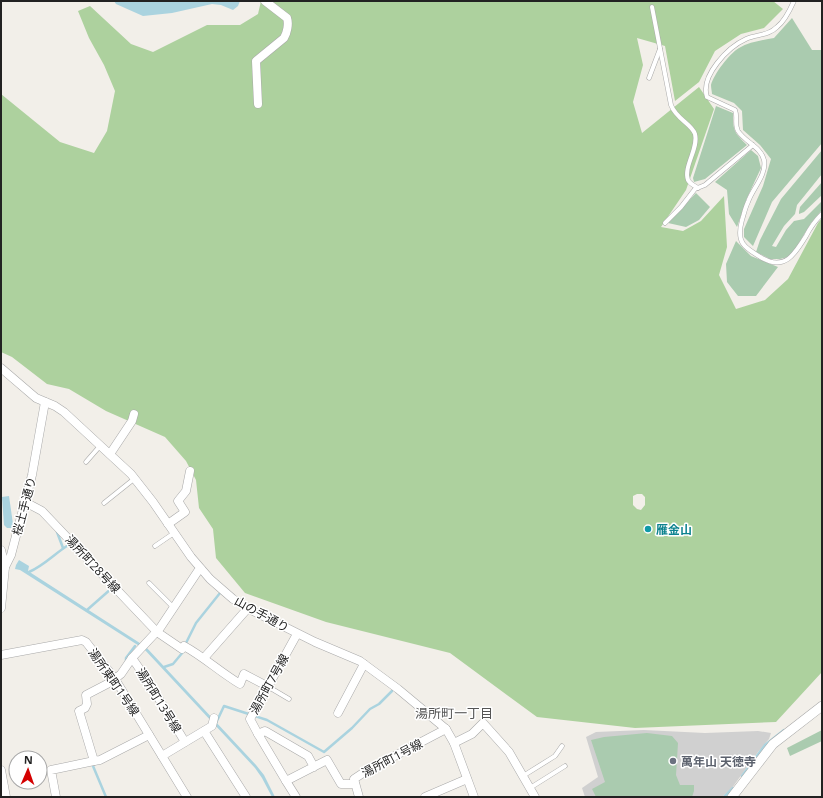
<svg xmlns="http://www.w3.org/2000/svg" width="823" height="798" viewBox="0 0 823 798" font-family="'Open Sans','Noto Sans JP',sans-serif">
	<style>
		.religious { fill: #d0d0d0 }
		.forest { fill: #add19e; fill-rule: evenodd }
		.cemetery { fill: #aacbaf }
		.water { fill: #aad3df }
		.lines { fill: none; stroke-linecap: round; stroke-linejoin: round }
		.stream { stroke: #aad3df; stroke-width: 2.5 }
		.service-casing { stroke: #a9a9a9; stroke-width: 5 }
		.minor-casing { stroke: #a9a9a9; stroke-width: 9 }
		.tertiary-casing { stroke: #a9a9a9; stroke-width: 10 }
		.service { stroke: #fff; stroke-width: 4 }
		.minor { stroke: #fff; stroke-width: 8 }
		.tertiary { stroke: #fff; stroke-width: 9 }
		.culture-dot { fill: #0f9aa8; stroke: #fff; stroke-width: 1.5 }
		.worship-dot { fill: #6b7280; stroke: #fff; stroke-width: 1.5 }
		.labels { text-anchor: middle; dominant-baseline: central; stroke-width: 3; stroke-linejoin: round; paint-order: stroke }
		.street-label { font-size: 12px; fill: #222; stroke: #fff }
		.culture-label { font-size: 12px; font-weight: bold; fill: #0d838f; stroke: #fff; text-anchor: start }
		.worship-label { font-size: 12px; font-weight: bold; fill: #5b616d; stroke: #fff; text-anchor: start }
		.neighbourhood-label { font-size: 13px; fill: #555; stroke: #fff }
	</style>
	<rect width="100%" height="100%" fill="#f2efe9"/>
	<polygon class="religious" points="644,730 705,733 758,731 771,733 769,739 758,752 732,788 722,797 585,797 582,788 598,777 586,737 596,732"/>
	<path class="forest" d="M261 1H773L783 9 764 28 741 34 715 51 699 82 675 101 665 46 637 38 643 65 633 102 642 133 699 87 714 109 686 190 661 227 683 231 701 221 724 196 727 247 719 275 736 309 765 300 788 279 818 223 822 218V672L776 722 635 728 537 717 450 653 326 622 245 593 216 558 213 529 199 508 196 480 186 461 165 437 106 411 69 389 47 384 12 357 1 352V94L60 142 94 153 107 131 115 91 104 65 89 38 78 11 90 6 131 44 153 52 207 25H240L258 14ZM637 494H642L645 497V505L641 510 637 509 633 505V496Z"/>
	<g class="cemetery">
		<path d="M792 18 812 50H822V143L772 202 753 246 744 237V229L763 186 771 159 760 145 743 130 742 111 734 103 712 94C712 92 711 88 711 85 714 74 729 54 739 48 749 42 763 40 774 38Z"/>
		<path d="M716 106 733 113C733 131 734 132 747 145L705 179 694 182 693 178Z"/>
		<polygon points="751,150 758,156 761,168 747,198 737,227 729,214 727,190 715,182"/>
		<polygon points="822,150 822,174 797,205 795,214 784,226 772,246 776,247 786,230 794,221 804,219 822,201 822,210 811,223 794,251 788,257 780,259 770,259 756,252 760,240 781,199"/>
		<polygon points="822,182 822,195 804,212 799,214 799,212 800,207"/>
		<polygon points="696,193 710,207 699,220 686,227 668,223"/>
		<polygon points="736,241 751,256 778,267 756,296 738,296 727,282 726,264"/>
		<polygon points="822,726 822,741 790,756 787,748 822,730"/>
		<polygon points="647,733 672,736 678,743 676,775 680,785 694,785 694,791 692,797 596,797 592,789 605,782 591,740 604,737"/>
	</g>
	<g class="water">
		<polygon points="114,1 240,1 238,6 233,10 221,5 212,4 172,13 143,16 116,4"/>
		<polygon points="9,496 13,524 12,528 7,528 4,525 2,497"/>
		<polygon points="19,560 29,566 28,571 146,647 256,765 264,775 275,797 272,797 262,778 255,768 144,649 20,570 15,569 16,565"/>
	</g>
	<g class="lines">
		<g class="stream">
			<polyline points="57,532 63,548"/>
			<path d="M29 572C45 565 55 553 70 544"/>
			<polyline points="87,610 112,588"/>
			<polyline points="185,645 196,623 220,593"/>
			<polyline points="126,661 126,658 135,646"/>
			<polyline points="164,667 173,664 183,652"/>
			<polyline points="216,723 224,706 267,720 324,752 352,728 370,709 379,704 392,691"/>
			<polyline points="93,766 106,797"/>
			<polyline points="742,776 765,745 784,730"/>
			<polyline points="724,797 733,788"/>
		</g>
		<g class="service-casing">
			<g id="service">
				<path d="M794 1C790 10 785 21 777 27 768 36 757 34 746 39 728 47 700 76 707 97L735 110C738 117 734 124 738 131 745 142 761 147 764 160 767 175 752 189 748 202 745 208 744 214 742 220 736 242 743 247 762 258 785 271 795 254 806 236 810 228 816 220 822 214"/>
				<path d="M652 7 671 105C676 119 692 124 695 134 699 148 683 167 688 180 690 184 695 186 698 188"/>
				<polyline points="649,78 660,49"/>
				<polyline points="665,223 681,207 695,189 705,185 753,145"/>
				<polyline points="86,462 100,446"/>
				<polyline points="104,503 134,479"/>
				<polyline points="155,546 174,533"/>
				<polyline points="149,583 174,608"/>
				<polyline points="267,686 289,699"/>
				<polyline points="523,776 555,756 562,746"/>
				<polyline points="530,788 565,766"/>
			</g>
		</g>
		<g class="minor-casing">
			<g id="minor">
				<path d="M258 104 256 61 284 38C287 33 289 24 287 18L265 1"/>
				<polyline points="1,368 36,398 55,406 64,412 131,474 153,502 191,557 210,579 233,599 253,611 315,642 360,661 398,689 446,729 454,743 474,797"/>
				<polyline points="110,454 132,421 134,414"/>
				<path d="M25 502 42 511 157 632 182 649 184 646C204 657 220 672 240 684L244 674 267 686"/>
				<polyline points="168,524 185,512 178,501 186,491 190,471"/>
				<polyline points="1,550 5,567"/>
				<polyline points="1,608 5,567 11,555 32,475 45,402"/>
				<polyline points="1,655 82,640 86,642 115,679 187,797"/>
				<polyline points="132,658 148,681 185,742"/>
				<polyline points="204,658 248,608"/>
				<polyline points="338,713 364,664"/>
				<polyline points="204,731 246,797"/>
				<polyline points="258,734 250,719 297,634"/>
				<polyline points="454,743 472,734 483,723 509,752 535,797"/>
				<polyline points="162,756 212,726 214,718"/>
				<polyline points="94,761 100,760 149,735"/>
				<polyline points="314,767 308,756 265,731 258,734 286,781 327,760 341,784 355,784"/>
				<polyline points="1,770 6,797"/>
				<polyline points="286,781 296,797"/>
				<polyline points="56,797 51,770 94,761 79,711 85,708 87,704 86,695 111,682 121,674 132,658 160,628 198,571 201,569"/>
				<polyline points="359,797 354,779 366,771 446,729"/>
				<polyline points="425,797 467,779"/>
			</g>
		</g>
		<g class="tertiary-casing">
			<polyline id="tertiary" points="732,797 773,744 822,706"/>
		</g>
		<use href="#service" class="service"/>
		<use href="#minor" class="minor"/>
		<use href="#tertiary" class="tertiary"/>
	</g>
	<circle class="culture-dot" cx="648" cy="529" r="4"/>
	<circle class="worship-dot" cx="673" cy="761" r="4"/>
	<g class="labels">
		<g class="street-label">
			<text transform="translate(24 506) rotate(-75)">桜土手通り</text>
			<text transform="translate(93 564) rotate(47)">湯所町28号線</text>
			<text transform="translate(262 614) rotate(29)">山の手通り</text>
			<text transform="translate(114 682) rotate(55)">湯所東町1号線</text>
			<text transform="translate(269 684) rotate(-61)">湯所町7号線</text>
			<text transform="translate(159 700) rotate(58)">湯所町13号線</text>
			<text transform="translate(392 758) rotate(-28)">湯所町1号線</text>
		</g>
		<g class="culture-label">
			<text x="656" y="529">雁金山</text>
		</g>
		<g class="worship-label">
			<text x="681" y="761">萬年山 天徳寺</text>
		</g>
		<g class="neighbourhood-label">
			<text x="454" y="713">湯所町一丁目</text>
		</g>
	</g>
	<rect width="823" height="798" fill="none" stroke="#222222" stroke-width="4"/>
	<g transform="translate(28 770) rotate(2)"><circle r="19" fill="#ffffff" stroke="#a7a7a7"/>
	<path d="M0-3L7 15L0 10L-7 15Z" fill="#d40000"/>
	<text y="-6" font-size="11" font-weight="bold" text-anchor="middle" fill="#222222">N</text>
	</g>
</svg>
